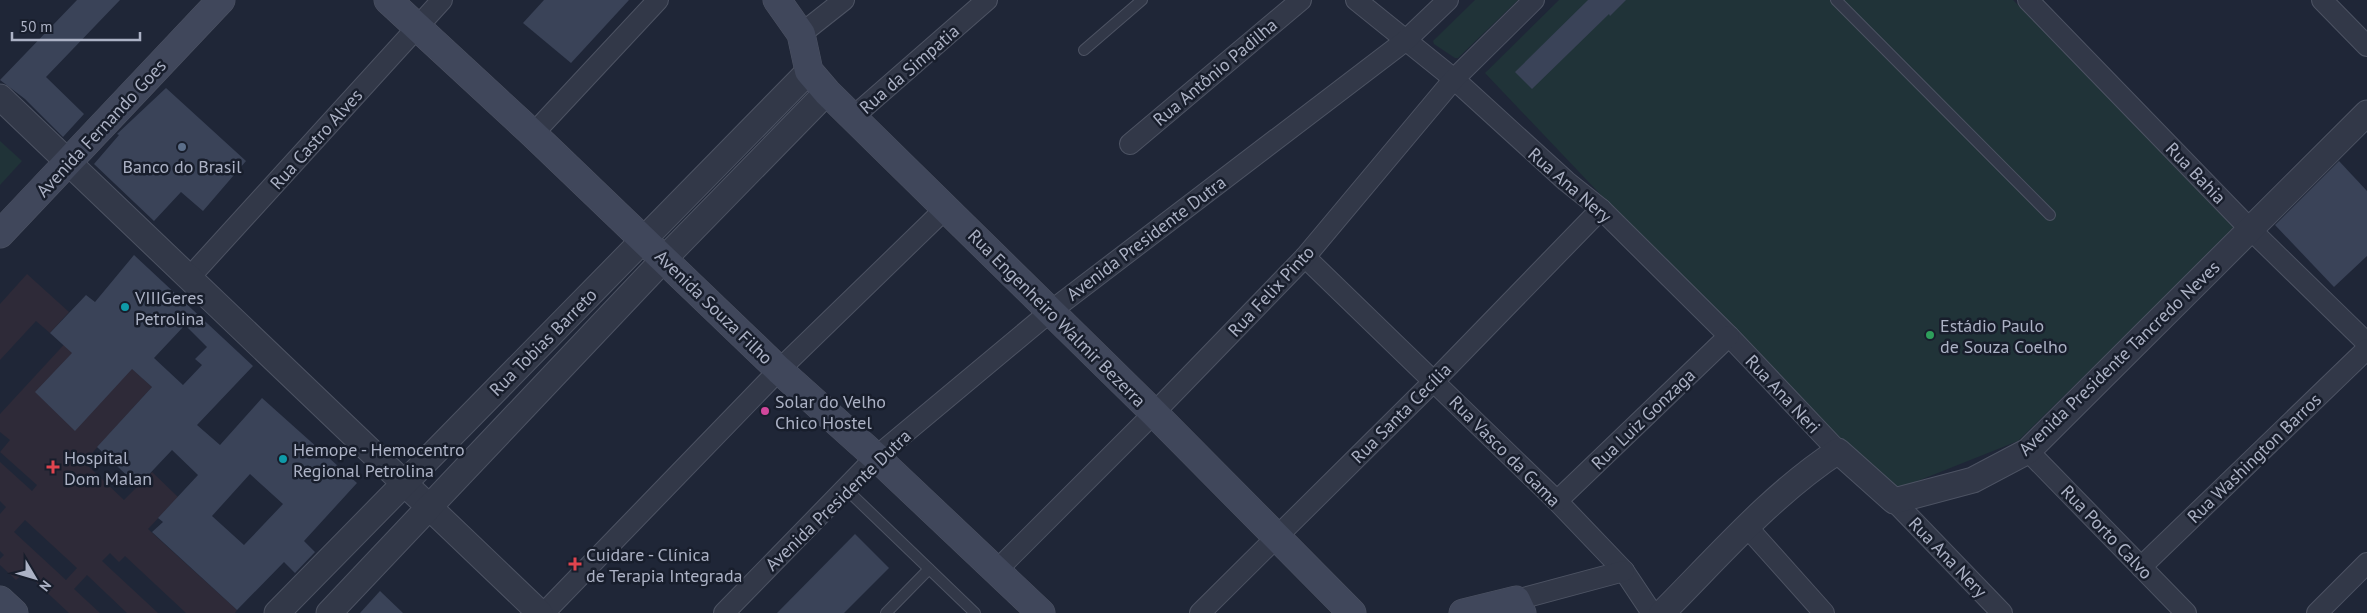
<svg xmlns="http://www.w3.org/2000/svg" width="2367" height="613" viewBox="0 0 2367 613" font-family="'PT Sans',sans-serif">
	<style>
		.medical { fill: #2e2a38; fill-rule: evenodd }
		.green { fill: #203338 }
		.building { fill: #3a4358; fill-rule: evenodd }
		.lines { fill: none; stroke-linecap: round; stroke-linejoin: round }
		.service-casing { stroke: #4d5363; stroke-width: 12 }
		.minor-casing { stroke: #4d5363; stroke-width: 22 }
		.tertiary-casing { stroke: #4d5363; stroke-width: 27 }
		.secondary-casing { stroke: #4d5363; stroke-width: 29 }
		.service { stroke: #323848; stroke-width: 10 }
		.minor { stroke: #323848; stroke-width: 20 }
		.tertiary { stroke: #323848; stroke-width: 25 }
		.secondary { stroke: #40475b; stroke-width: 28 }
		.service-dot { fill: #5c6f8a; stroke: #181e2c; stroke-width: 2 }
		.culture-dot { fill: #0f9aa8; stroke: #181e2c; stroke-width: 2 }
		.leisure-dot { fill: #2e9e5b; stroke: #181e2c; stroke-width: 2 }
		.hotel-dot { fill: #d1479c; stroke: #181e2c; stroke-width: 2 }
		.health-dot { fill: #e0444e; stroke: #181e2c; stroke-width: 2 }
		.labels { text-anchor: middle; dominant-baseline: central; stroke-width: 5; stroke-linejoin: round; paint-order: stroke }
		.street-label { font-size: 18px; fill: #acb2c5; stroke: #181e2c }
		.poi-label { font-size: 18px; fill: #acb2c5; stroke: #181e2c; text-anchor: start }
	</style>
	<rect width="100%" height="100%" fill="#1f2637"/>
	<g class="medical">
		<polygon points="27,274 69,312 50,333 36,321 0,360 0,304"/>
		<path d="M83 324 152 387 84 462 124 500 152 472 178 497 148 529 237 610 235 613H186L125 556 119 562 110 553 102 561 158 613H127L87 575 74 589 100 613H69L25 572 16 580 0 565V559L4 555 0 551V514L6 507 0 501V462L32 491 37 485 0 452 10 440 0 432V414ZM25 520 77 568 66 580 14 532Z"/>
	</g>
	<g class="green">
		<polygon points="1475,0 1518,0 1458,58 1455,58 1434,44 1433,41"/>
		<polygon points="1559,0 2013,0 2235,228 2018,441 1885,494 1485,73"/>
		<polygon points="0,141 22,161 0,185"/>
	</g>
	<g class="building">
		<polygon points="77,0 120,0 46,77 84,114 63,137 25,99 0,80"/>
		<polygon points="544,0 629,0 571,63 523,23"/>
		<polygon points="1588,0 1626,0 1610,16 1609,14 1532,89 1515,72"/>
		<polygon points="166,88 246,161 203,211 181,192 154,221 94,164 119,135 117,134"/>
		<polygon points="2339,161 2367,191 2367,256 2334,287 2275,225"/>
		<path d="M134 255 253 366 197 425 220 445 262 398 357 483 304 541 315 552 295 573 284 562 237 610 152 532 163 522 158 518 198 475 172 450 138 486 97 447 152 387 132 369 75 431 35 392 72 353 50 333 86 295 95 302ZM185 325 207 347 195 359 202 365 183 385 154 358ZM250 474 283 504 244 545 212 516Z"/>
		<polygon points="855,534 889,568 844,613 777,613"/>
		<polygon points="380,591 403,613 360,613"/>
	</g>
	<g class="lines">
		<g class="service-casing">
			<g id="service">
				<polyline points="1836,0 2050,215"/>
				<polyline points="1084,50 1142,0"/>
				<polyline points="846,489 975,613"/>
				<polyline points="886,613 929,569"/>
			</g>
		</g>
		<g class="minor-casing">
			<g id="minor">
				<polyline points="1356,0 1454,79 1566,181 1601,209 1729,336 1838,451"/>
				<polyline points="2028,0 2250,229 2367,343"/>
				<polyline points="2322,0 2367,46"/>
				<polyline points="801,34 844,0"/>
				<polyline points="853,117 987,0"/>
				<polyline points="533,134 658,0"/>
				<polyline points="1130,144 1301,0"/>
				<polyline points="1305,257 1557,501 1624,571 1652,613"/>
				<polyline points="189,278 442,0"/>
				<polyline points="2028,451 2186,613"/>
				<polyline points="1557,501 1729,336"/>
				<polyline points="1894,501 2002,613"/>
				<polyline points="1748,528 1824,613"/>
				<polyline points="2141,567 2367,349"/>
				<polyline points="997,570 1154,413 1305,257 1454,79 1534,0"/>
				<polyline points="1516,600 1624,571"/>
				<polyline points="544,613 779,370 946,208"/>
				<polyline points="724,613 876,457 1051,311 1405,41 1448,0"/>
				<polyline points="1200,613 1434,381 1601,209"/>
				<polyline points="2317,613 2367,563"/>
			</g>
		</g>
		<g class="tertiary-casing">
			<g id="tertiary">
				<polyline points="0,97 540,613"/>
				<polyline points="277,613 809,71"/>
				<polyline points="329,613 664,259 827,92"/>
				<path d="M1662 613C1718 557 1772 494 1838 451L1894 501 1973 480 2028 451 2367 113"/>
			</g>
		</g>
		<g class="secondary-casing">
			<g id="secondary">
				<polyline points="388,0 533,134 779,370 876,457 1041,613"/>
				<polyline points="777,0 801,34 809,71 827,92 1154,413 1352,613"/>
				<polyline points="0,234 221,0"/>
				<polyline points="0,600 14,613"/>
				<polyline points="1463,613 1516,600 1522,613"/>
			</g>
		</g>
		<use href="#service" class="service"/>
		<use href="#minor" class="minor"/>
		<use href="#tertiary" class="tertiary"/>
		<use href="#secondary" class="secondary"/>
	</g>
	<circle class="service-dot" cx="182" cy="147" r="5"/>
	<g class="culture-dot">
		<circle cx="125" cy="307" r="5"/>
		<circle cx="283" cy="459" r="5"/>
	</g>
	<circle class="leisure-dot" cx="1930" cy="335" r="5"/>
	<circle class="hotel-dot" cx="765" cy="411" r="5"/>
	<g class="health-dot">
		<path d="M50.5 459.5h5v5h5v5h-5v5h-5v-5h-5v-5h5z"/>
		<path d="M572.5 556.5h5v5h5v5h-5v5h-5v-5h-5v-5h5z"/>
	</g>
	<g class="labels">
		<g class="street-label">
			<text transform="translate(909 69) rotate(-41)">Rua da Simpatia</text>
			<text transform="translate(1215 72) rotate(-40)">Rua Antônio Padilha</text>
			<text transform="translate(101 128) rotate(-47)">Avenida Fernando Goes</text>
			<text transform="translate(316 139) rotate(-48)">Rua Castro Alves</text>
			<text transform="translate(2196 173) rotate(46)">Rua Bahia</text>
			<text transform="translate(1570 185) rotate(41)">Rua Ana Nery</text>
			<text transform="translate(1146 238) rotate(-37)">Avenida Presidente Dutra</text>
			<text transform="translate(1271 291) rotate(-47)">Rua Felix Pinto</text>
			<text transform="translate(714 307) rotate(44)">Avenida Souza Filho</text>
			<text transform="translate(1057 318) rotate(45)">Rua Engenheiro Walmir Bezerra</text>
			<text transform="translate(543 342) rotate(-45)">Rua Tobias Barreto</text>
			<text transform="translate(2119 358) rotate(-44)">Avenida Presidente Tancredo Neves</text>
			<text transform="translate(1783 394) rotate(47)">Rua Ana Neri</text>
			<text transform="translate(1401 413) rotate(-45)">Rua Santa Cecília</text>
			<text transform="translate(1643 419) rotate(-44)">Rua Luiz Gonzaga</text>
			<text transform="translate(1505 451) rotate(45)">Rua Vasco da Gama</text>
			<text transform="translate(2254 458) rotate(-44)">Rua Washington Barros</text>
			<text transform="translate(838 500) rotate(-44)">Avenida Presidente Dutra</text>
			<text transform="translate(2107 532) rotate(46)">Rua Porto Calvo</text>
			<text transform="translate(1948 557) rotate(46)">Rua Ana Nery</text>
		</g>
		<g class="poi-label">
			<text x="182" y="166" text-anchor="middle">Banco do Brasil</text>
			<text x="135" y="297">VIIIGeres<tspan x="135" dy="21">Petrolina</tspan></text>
			<text x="1940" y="325">Estádio Paulo<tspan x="1940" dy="21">de Souza Coelho</tspan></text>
			<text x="775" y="401">Solar do Velho<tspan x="775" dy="21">Chico Hostel</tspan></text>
			<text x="293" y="449">Hemope - Hemocentro<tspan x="293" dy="21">Regional Petrolina</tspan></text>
			<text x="64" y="457">Hospital<tspan x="64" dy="21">Dom Malan</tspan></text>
			<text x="586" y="554">Cuidare - Clínica<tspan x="586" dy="21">de Terapia Integrada</tspan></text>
		</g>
	</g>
	<g transform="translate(35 578) rotate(128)" stroke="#181e2c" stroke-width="4" paint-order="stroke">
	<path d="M0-4L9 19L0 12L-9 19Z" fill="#acb2c5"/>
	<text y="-8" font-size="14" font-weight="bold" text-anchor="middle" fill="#acb2c5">N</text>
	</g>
	<path d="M12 32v8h128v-8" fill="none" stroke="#acb2c5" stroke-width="2.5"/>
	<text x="20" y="32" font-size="15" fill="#acb2c5" stroke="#181e2c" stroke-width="4" paint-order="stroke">50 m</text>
</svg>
